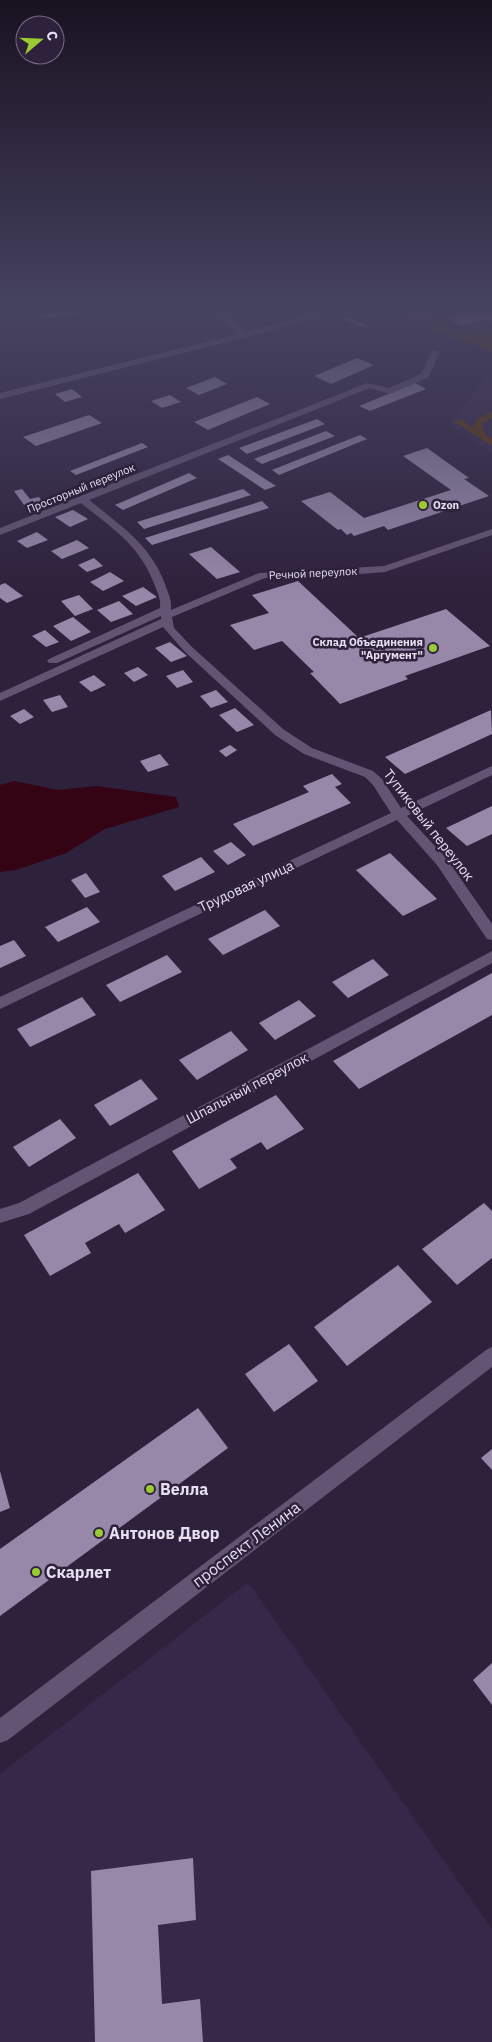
<svg xmlns="http://www.w3.org/2000/svg" width="492" height="2042" viewBox="0 0 492 2042" font-family="'IBM Plex Sans',sans-serif">
	<style>
		.built { fill: #372748 }
		.green { fill: #5f3701 }
		.water { fill: #340414 }
		.building { fill: #9788a9 }
		.lines { fill: none; stroke-linecap: round; stroke-linejoin: round }
		.street { fill: #625472; fill-rule: evenodd }
		.secondary { fill: #625472; fill-rule: evenodd }
		.poi-dot { fill: #9bcb32; stroke: #2e213c; stroke-width: 2 }
		.labels { text-anchor: middle; dominant-baseline: central; stroke-width: 5; stroke-linejoin: round; paint-order: stroke }
		.far-street-label { font-size: 11px; fill: #e7dff1; stroke: #2e213c }
		.far-poi-label { font-size: 11px; font-weight: bold; fill: #e7dff1; stroke: #2e213c; text-anchor: start }
		.street-label { font-size: 14px; fill: #e7dff1; stroke: #2e213c }
		.near-poi-label { font-size: 16px; font-weight: bold; fill: #e7dff1; stroke: #2e213c; text-anchor: start }
		.near-street-label { font-size: 16px; fill: #e7dff1; stroke: #2e213c }
	</style>
	<rect width="100%" height="100%" fill="#2e213c"/>
	<g class="built">
		<polygon points="415,310 492,310 492,354 397,316"/>
		<polygon points="492,370 492,453 449,425"/>
		<polygon points="248,1582 492,1929 492,2042 0,2042 0,1774"/>
	</g>
	<g class="green">
		<polygon points="417,310 441,310 434,316 434,319 455,331 492,330 492,352 399,316"/>
		<polygon points="492,412 492,417 482,424 485,435 492,439 492,446 453,421 460,419 472,427 480,417"/>
	</g>
	<polygon class="water" points="14,781 58,790 97,786 176,797 179,807 105,829 66,853 16,870 0,872 0,785"/>
	<g class="building">
		<polygon points="37,310 91,310 91,312 42,319"/>
		<polygon points="471,310 492,310 492,321 488,319 461,326 447,318"/>
		<polygon points="346,317 367,325 362,327 340,319"/>
		<polygon points="357,358 374,365 331,384 314,376"/>
		<polygon points="215,377 227,384 199,395 186,388"/>
		<polygon points="415,383 426,389 370,411 359,406"/>
		<polygon points="72,389 82,397 65,402 55,394"/>
		<polygon points="170,395 181,402 162,408 151,401"/>
		<polygon points="257,397 270,404 208,430 194,422"/>
		<polygon points="89,415 102,423 36,446 23,437"/>
		<polygon points="317,419 325,424 247,454 239,448"/>
		<polygon points="326,431 335,436 262,464 254,459"/>
		<polygon points="360,435 367,439 279,475 272,470"/>
		<polygon points="142,443 148,447 76,475 70,471"/>
		<polygon points="427,448 469,478 464,479 489,496 388,530 384,526 354,536 351,533 347,535 341,529 338,530 301,501 330,492 364,518 451,490 403,456"/>
		<polygon points="228,455 276,486 265,490 218,459"/>
		<polygon points="189,473 197,478 123,510 115,505"/>
		<polygon points="22,489 30,499 39,497 43,503 24,505 14,491"/>
		<polygon points="243,489 251,495 144,529 137,522"/>
		<polygon points="262,501 269,508 152,545 145,538"/>
		<polygon points="73,510 88,519 70,527 55,517"/>
		<polygon points="37,532 48,540 27,548 17,541"/>
		<polygon points="77,540 89,548 62,559 51,551"/>
		<polygon points="211,547 240,572 217,579 189,554"/>
		<polygon points="94,558 103,566 87,572 78,565"/>
		<polygon points="110,572 124,581 103,591 90,582"/>
		<polygon points="298,581 359,638 446,609 490,646 405,676 408,679 340,704 310,673 314,672 282,641 254,650 230,625 269,613 252,595"/>
		<polygon points="5,583 23,596 7,603 0,598 0,585"/>
		<polygon points="143,587 157,597 136,606 122,596"/>
		<polygon points="79,595 93,609 75,616 61,601"/>
		<polygon points="119,601 133,614 111,622 97,610"/>
		<polygon points="73,617 91,632 71,641 53,626"/>
		<polygon points="45,630 59,642 46,647 32,636"/>
		<polygon points="170,642 187,656 171,662 155,648"/>
		<polygon points="138,667 148,675 134,682 124,673"/>
		<polygon points="183,670 193,682 177,688 166,676"/>
		<polygon points="94,675 106,685 91,692 79,682"/>
		<polygon points="216,690 228,702 211,708 200,696"/>
		<polygon points="60,695 68,707 52,712 43,700"/>
		<polygon points="235,708 254,725 237,732 219,715"/>
		<polygon points="24,709 34,717 20,724 10,716"/>
		<polygon points="491,710 492,734 405,774 385,757"/>
		<polygon points="230,745 237,750 226,757 219,751"/>
		<polygon points="160,754 169,765 148,772 140,761"/>
		<polygon points="332,774 342,784 335,787 351,803 253,846 233,824 309,792 303,786"/>
		<polygon points="492,806 492,834 467,846 446,828"/>
		<polygon points="231,842 246,855 228,865 213,851"/>
		<polygon points="390,853 437,899 403,916 356,870"/>
		<polygon points="201,857 215,872 175,891 162,876"/>
		<polygon points="86,873 100,892 85,898 71,880"/>
		<polygon points="87,907 100,922 58,942 45,927"/>
		<polygon points="265,910 280,926 223,955 208,939"/>
		<polygon points="14,940 26,956 0,968 0,946"/>
		<polygon points="167,955 182,972 120,1002 106,985"/>
		<polygon points="373,959 389,975 348,998 332,982"/>
		<polygon points="492,973 492,1015 359,1089 333,1061"/>
		<polygon points="82,997 96,1015 30,1047 17,1029"/>
		<polygon points="299,1000 316,1016 275,1040 259,1023"/>
		<polygon points="231,1031 248,1050 197,1080 179,1060"/>
		<polygon points="141,1079 158,1099 110,1126 94,1105"/>
		<polygon points="276,1095 304,1129 267,1150 261,1142 230,1159 237,1168 199,1189 172,1151"/>
		<polygon points="60,1119 76,1138 29,1167 13,1147"/>
		<polygon points="138,1173 165,1210 125,1233 119,1224 85,1243 91,1253 50,1276 24,1235"/>
		<polygon points="484,1203 492,1211 492,1258 457,1285 422,1249"/>
		<polygon points="398,1265 432,1302 347,1366 314,1327"/>
		<polygon points="289,1344 318,1381 274,1412 245,1374"/>
		<polygon points="198,1408 228,1448 0,1616 0,1549"/>
		<polygon points="492,1449 492,1470 481,1458"/>
		<polygon points="0,1471 10,1508 0,1512"/>
		<polygon points="492,1663 492,1705 473,1680"/>
		<polygon points="193,1858 196,1920 158,1925 162,2004 200,1999 203,2042 95,2042 91,1871"/>
	</g>
	<g class="lines">
		<g class="street">
			<polygon points="212,310 221,310 245,332 323,310 336,310 308,321 247,337 0,399 0,393 238,334"/>
			<path d="M433 350 440 352 428 378 390 394 370 388 89 500C121 526 150 544 165 584 168 593 172 600 171 610L259 573 384 566 492 529V535L385 572 335 576 265 578 172 617 174 628 192 647 283 729 312 748 373 771 382 779 401 808 492 766V775L407 816 447 859 492 924V940L487 939 437 865 397 820 0 1009V997L391 813 373 785 365 777 304 754 275 735 184 651 163 627 0 701V693L161 619V616L57 663H49L47 661 49 659 160 608C161 600 158 594 155 586 140 545 113 529 81 503L0 535V528L367 383 389 388 421 374Z"/>
			<polygon points="492,951 492,963 29,1214 0,1223 0,1209 19,1203"/>
		</g>
		<polygon class="secondary" points="492,1347 492,1367 8,1740 0,1743 0,1718 486,1350"/>
	</g>
	<linearGradient id="sky" x2="0" y2="1"><stop stop-color="#191221"/><stop offset="0.52" stop-color="#464361"/><stop offset="1" stop-color="#464361" stop-opacity="0"/></linearGradient>
	<rect width="492" height="596" fill="url(#sky)"/>
	<g class="poi-dot">
		<circle cx="423" cy="505" r="5"/>
		<circle cx="433" cy="648" r="5"/>
		<circle cx="150" cy="1489" r="5"/>
		<circle cx="99" cy="1533" r="5"/>
		<circle cx="36" cy="1572" r="5"/>
	</g>
	<g class="labels">
		<g class="far-street-label">
			<text transform="translate(81 488) rotate(-22)">Просторный переулок</text>
			<text transform="translate(313 573) rotate(-3)">Речной переулок</text>
		</g>
		<g class="far-poi-label">
			<text x="433" y="505">Ozon</text>
			<text x="423" y="642" text-anchor="end">Склад Объединения<tspan x="423" dy="13">"Аргумент"</tspan></text>
		</g>
		<g class="street-label">
			<text transform="translate(429 825) rotate(52)">Тупиковый переулок</text>
			<text transform="translate(246 886) rotate(-25)">Трудовая улица</text>
			<text transform="translate(247 1088) rotate(-28)">Шпальный переулок</text>
		</g>
		<g class="near-poi-label">
			<text x="160" y="1489">Велла</text>
			<text x="109" y="1533">Антонов Двор</text>
			<text x="46" y="1572">Скарлет</text>
		</g>
		<g class="near-street-label">
			<text transform="translate(246 1544) rotate(-37)">проспект Ленина</text>
		</g>
	</g>
	<g transform="translate(40 40) rotate(71)"><circle r="24" fill="#2e213c" stroke="#786d84"/>
	<path d="M0-4L9 19L0 12L-9 19Z" fill="#9bcb32"/>
	<text y="-8" font-size="14" font-weight="bold" text-anchor="middle" fill="#e7dff1">С</text>
	</g>
</svg>
